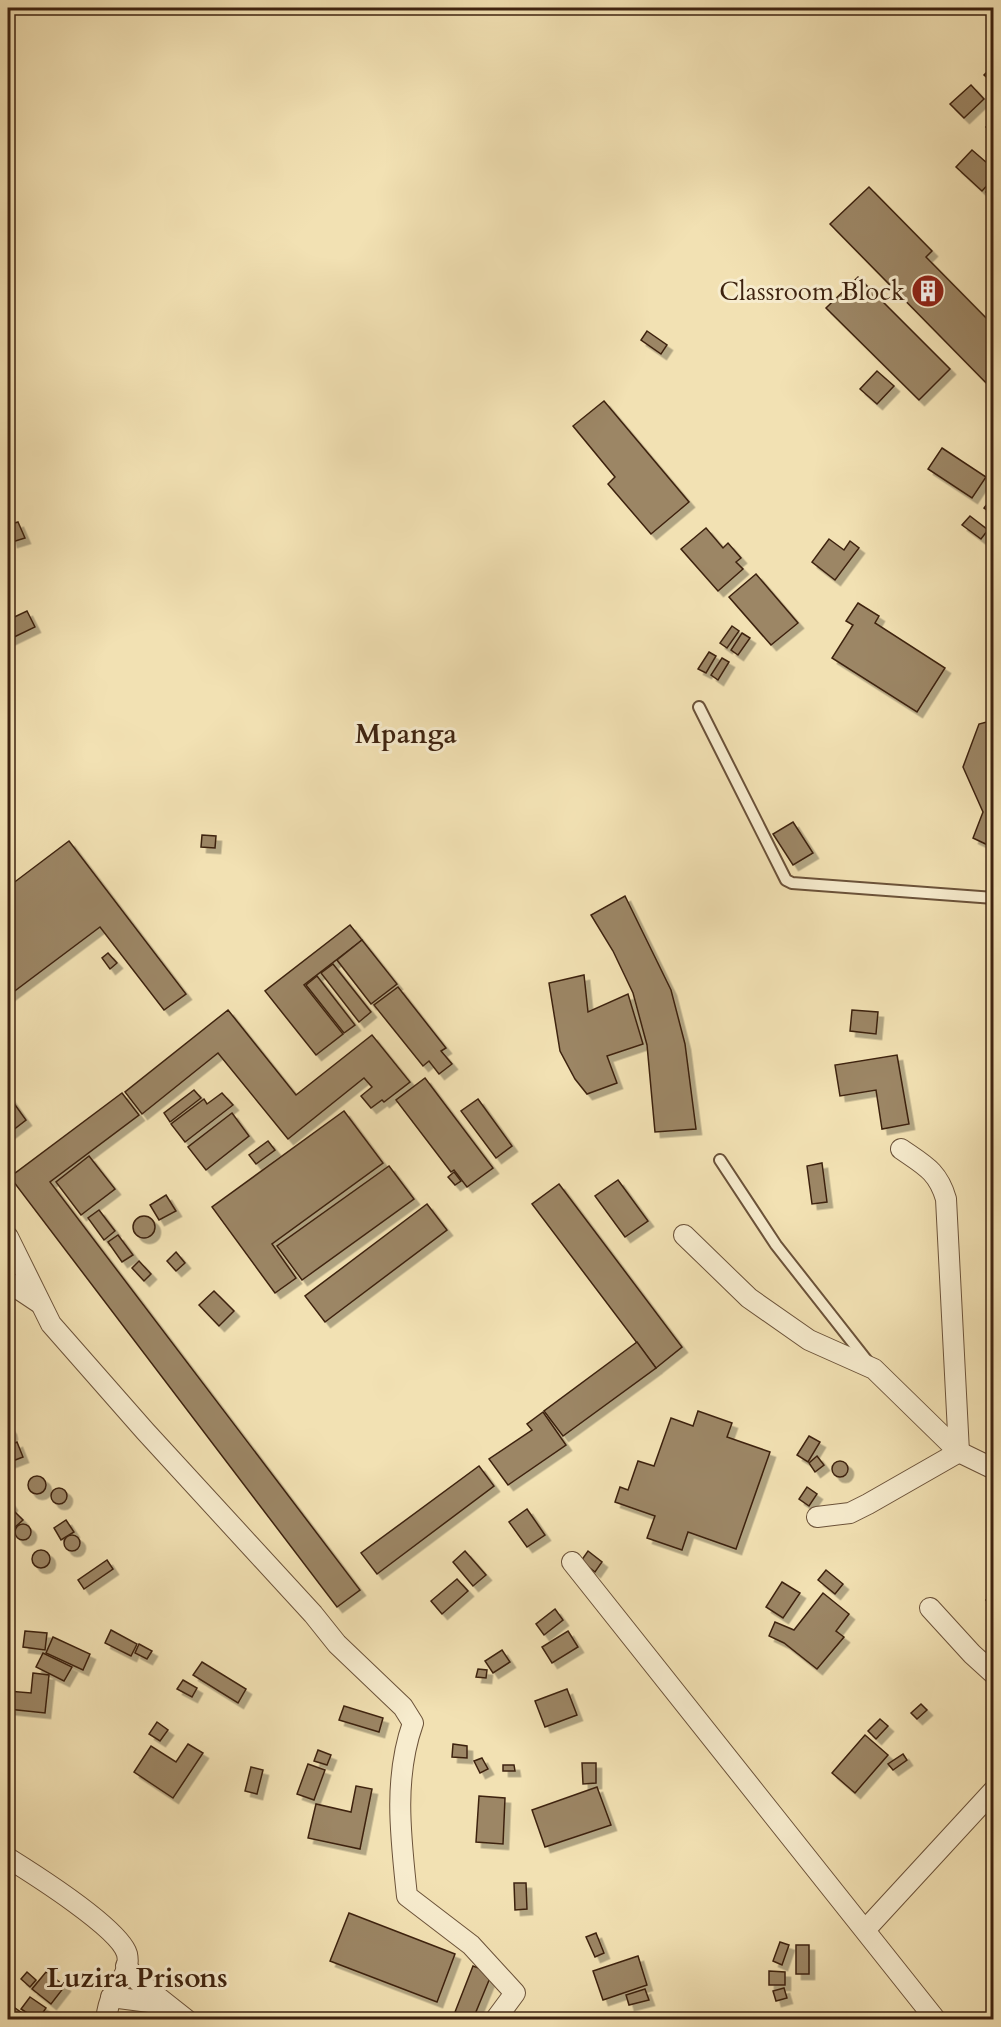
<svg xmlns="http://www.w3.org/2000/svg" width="1001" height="2027" viewBox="0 0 1001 2027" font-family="Cardo,serif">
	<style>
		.building { fill: #9c8665; stroke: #3e2310; stroke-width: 1.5; filter: url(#shadow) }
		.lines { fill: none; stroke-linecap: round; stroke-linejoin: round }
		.lane-casing { stroke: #6b5239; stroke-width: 14 }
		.street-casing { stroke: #6b5239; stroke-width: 22 }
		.lane { stroke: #f7ecce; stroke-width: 10 }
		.street { stroke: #f7ecce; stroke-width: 20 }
		.labels { text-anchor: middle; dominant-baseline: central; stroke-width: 6; stroke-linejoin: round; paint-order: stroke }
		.poi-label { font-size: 26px; fill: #3e2310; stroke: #f7ecce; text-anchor: end }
		.neighbourhood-label { font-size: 27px; font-weight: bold; fill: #3e2310; stroke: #f7ecce }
		.quarter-label { font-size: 28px; font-weight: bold; fill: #3e2310; stroke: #f7ecce }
	</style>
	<defs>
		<filter id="shadow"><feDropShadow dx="5.5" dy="5.5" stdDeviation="0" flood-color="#0004"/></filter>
	</defs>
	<rect width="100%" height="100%" fill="#f2e1b3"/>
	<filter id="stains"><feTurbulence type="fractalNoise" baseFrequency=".00333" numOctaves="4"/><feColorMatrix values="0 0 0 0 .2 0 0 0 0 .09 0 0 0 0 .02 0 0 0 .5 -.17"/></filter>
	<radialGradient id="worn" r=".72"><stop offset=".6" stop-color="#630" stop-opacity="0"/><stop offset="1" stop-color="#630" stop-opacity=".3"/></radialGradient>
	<g class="building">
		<polygon points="993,66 994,67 994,84 984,75"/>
		<polygon points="971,85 984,99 964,118 950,104"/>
		<polygon points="994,119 994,135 986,127"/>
		<polygon points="972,150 994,169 994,178 982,191 956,167"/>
		<polygon points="994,184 994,200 986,192"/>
		<polygon points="869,187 932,251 926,257 994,326 994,391 830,224"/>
		<polygon points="858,277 950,369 919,400 826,308"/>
		<polygon points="647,331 667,345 661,354 641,340"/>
		<polygon points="877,371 894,386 877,404 860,389"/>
		<polygon points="604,401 689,502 651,534 608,484 615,477 573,426"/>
		<polygon points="942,448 986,477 972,498 928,469"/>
		<polygon points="994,495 994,515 984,508"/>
		<polygon points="970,516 988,530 981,539 962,525"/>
		<polygon points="18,522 25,538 12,542 8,525"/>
		<polygon points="706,528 723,548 728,543 741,558 736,562 743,569 718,591 681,549"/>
		<polygon points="829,539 844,550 850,541 859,548 835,580 812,562"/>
		<polygon points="756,574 798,623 771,645 729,597"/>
		<polygon points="858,603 879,616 875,623 945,668 917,712 832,658 853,625 846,621"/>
		<polygon points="27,611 35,627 8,640 8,620"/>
		<polygon points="732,626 739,631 727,648 720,643"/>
		<polygon points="742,633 750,638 738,655 731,650"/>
		<polygon points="709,652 716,656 706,673 698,669"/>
		<polygon points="722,658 729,662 718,680 711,675"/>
		<polygon points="994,720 994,848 973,838 983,812 963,767 979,724"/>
		<polygon points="793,822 813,853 793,865 773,834"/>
		<polygon points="202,835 216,836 215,848 201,847"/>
		<polygon points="69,841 186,994 164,1010 100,927 8,996 8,887"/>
		<polygon points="625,896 671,990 685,1044 696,1129 655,1132 647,1045 633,993 613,951 591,915"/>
		<polygon points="350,925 362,940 304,985 343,1034 316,1055 265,991"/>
		<polygon points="362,940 397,984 371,1004 337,960"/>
		<polygon points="108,953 117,963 110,969 102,958"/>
		<polygon points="333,964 371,1012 359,1022 321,973"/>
		<polygon points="584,975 588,1012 628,994 643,1044 607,1056 617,1083 587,1094 575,1079 560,1051 549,983"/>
		<polygon points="317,976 355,1025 344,1033 306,985"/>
		<polygon points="398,987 446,1048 441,1051 452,1064 439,1074 429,1061 423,1066 374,1005"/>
		<polygon points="228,1010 296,1095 372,1035 410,1082 384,1102 382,1100 371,1108 361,1096 372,1087 364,1078 288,1139 218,1053 142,1114 125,1092"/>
		<polygon points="852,1010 878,1012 876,1034 850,1031"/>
		<polygon points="897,1055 909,1124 882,1129 876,1090 840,1096 835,1065"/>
		<polygon points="425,1078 493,1168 467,1187 454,1170 451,1172 396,1100"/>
		<polygon points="194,1090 201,1098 170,1122 164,1113"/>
		<polygon points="122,1093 139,1115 50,1182 360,1590 337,1607 10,1177"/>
		<polygon points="222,1093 233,1105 185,1142 171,1124 204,1099 207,1104"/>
		<polygon points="8,1095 26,1120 8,1134"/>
		<polygon points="478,1099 512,1146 496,1158 461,1111"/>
		<polygon points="344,1111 383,1163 272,1244 296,1278 275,1293 212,1207"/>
		<polygon points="232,1113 249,1136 206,1170 188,1147"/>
		<polygon points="268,1141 275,1150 256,1164 249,1155"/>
		<polygon points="89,1156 115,1189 81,1215 56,1182"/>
		<polygon points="822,1163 827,1202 812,1204 807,1166"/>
		<polygon points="389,1166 414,1199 302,1280 277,1246"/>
		<polygon points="454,1172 461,1181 455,1185 448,1177"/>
		<polygon points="618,1180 648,1221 625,1237 595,1196"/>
		<polygon points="559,1184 682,1347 656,1368 532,1204"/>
		<polygon points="166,1195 176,1211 159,1220 150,1205"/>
		<polygon points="427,1204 447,1230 325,1322 305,1296"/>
		<polygon points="99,1210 115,1231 104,1240 88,1218"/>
		<circle cx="144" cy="1227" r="11"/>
		<polygon points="118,1235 133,1255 122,1262 108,1242"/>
		<polygon points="176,1252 185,1263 176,1271 167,1261"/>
		<polygon points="139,1261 151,1274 144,1281 132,1268"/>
		<polygon points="214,1291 234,1311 219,1326 199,1305"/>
		<polygon points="637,1342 656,1368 563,1436 544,1411"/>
		<polygon points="698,1411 732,1423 727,1437 770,1452 736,1549 688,1532 682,1550 647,1538 655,1516 615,1502 620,1487 628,1490 638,1461 654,1466 671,1418 693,1426"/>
		<polygon points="543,1412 566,1445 508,1485 489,1459 532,1430 527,1424"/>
		<polygon points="8,1425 11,1429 12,1434 8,1439"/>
		<polygon points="809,1436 820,1442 808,1462 797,1455"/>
		<polygon points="17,1442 23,1457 10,1462 8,1455 8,1446"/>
		<polygon points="817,1456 824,1465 815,1472 809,1463"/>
		<circle cx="840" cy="1469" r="8"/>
		<polygon points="479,1466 494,1486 377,1574 361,1553"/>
		<circle cx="37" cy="1485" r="9"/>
		<polygon points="807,1487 817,1494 809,1506 799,1499"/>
		<circle cx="59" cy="1496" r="8"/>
		<polygon points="8,1499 12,1505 8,1512"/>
		<polygon points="527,1509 545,1535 527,1547 509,1522"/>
		<polygon points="15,1512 23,1520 13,1529 8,1523 8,1519"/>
		<polygon points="66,1520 74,1532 61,1540 54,1528"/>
		<circle cx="23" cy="1532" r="8"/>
		<circle cx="72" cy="1543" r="8"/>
		<circle cx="41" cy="1559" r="9"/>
		<polygon points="465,1551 486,1575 473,1586 453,1562"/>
		<polygon points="588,1551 602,1562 595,1572 581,1561"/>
		<polygon points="107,1560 113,1569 84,1589 78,1580"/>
		<polygon points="826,1570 843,1584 835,1594 818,1580"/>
		<polygon points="457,1579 468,1591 442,1614 431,1601"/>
		<polygon points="782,1582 800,1593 783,1618 766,1607"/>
		<polygon points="823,1593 849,1614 836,1631 844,1637 817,1669 784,1643 769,1636 775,1622 794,1630"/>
		<polygon points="994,1595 994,1613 986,1600"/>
		<polygon points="555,1609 563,1620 544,1635 536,1624"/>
		<polygon points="111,1630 137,1644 131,1656 105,1643"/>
		<polygon points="25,1631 47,1633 45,1650 23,1647"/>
		<polygon points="568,1631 578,1647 552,1663 542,1647"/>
		<polygon points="53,1637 90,1654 83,1670 46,1653"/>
		<polygon points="139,1644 152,1651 147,1659 135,1653"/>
		<polygon points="502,1650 510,1662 493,1673 485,1661"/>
		<polygon points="43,1653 72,1667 64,1681 36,1667"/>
		<polygon points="202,1662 246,1689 238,1703 193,1675"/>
		<polygon points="478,1669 487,1670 486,1678 476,1677"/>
		<polygon points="33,1673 49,1675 45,1713 8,1709 8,1691 31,1693"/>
		<polygon points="183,1680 197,1688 192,1697 177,1689"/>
		<polygon points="567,1689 577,1715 545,1727 535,1701"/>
		<polygon points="921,1704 927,1710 917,1719 911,1713"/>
		<polygon points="344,1706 383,1718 379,1732 339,1720"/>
		<polygon points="880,1719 888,1726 876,1739 868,1731"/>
		<polygon points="157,1722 168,1730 160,1741 149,1734"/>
		<polygon points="865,1735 888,1755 855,1793 832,1773"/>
		<polygon points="188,1744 203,1753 173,1798 134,1772 151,1746 176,1762"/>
		<polygon points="453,1744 467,1746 467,1758 452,1757"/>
		<polygon points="318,1750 331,1755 327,1765 314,1761"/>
		<polygon points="903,1754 907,1760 893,1770 888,1764"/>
		<polygon points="482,1758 488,1769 480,1773 474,1761"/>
		<polygon points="582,1763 596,1763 596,1783 583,1784"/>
		<polygon points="308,1764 325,1770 314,1800 297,1794"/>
		<polygon points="503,1765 514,1765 515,1771 503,1771"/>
		<polygon points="251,1767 263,1770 257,1794 245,1791"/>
		<polygon points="356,1786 372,1789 360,1849 308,1838 316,1804 351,1812"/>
		<polygon points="597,1787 611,1825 545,1847 532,1810"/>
		<polygon points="479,1796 505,1798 503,1844 476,1842"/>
		<polygon points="514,1883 526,1883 527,1909 515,1910"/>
		<polygon points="349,1913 455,1954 437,2002 330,1961"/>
		<polygon points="596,1933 604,1953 595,1957 586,1937"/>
		<polygon points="780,1942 789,1945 782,1965 773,1961"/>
		<rect x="796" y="1945" width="13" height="29"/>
		<polygon points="638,1956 647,1985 603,2000 593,1971"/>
		<polygon points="473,1966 492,1973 473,2019 455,2012"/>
		<polygon points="769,1971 785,1972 785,1985 769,1985"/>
		<polygon points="27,1972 36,1980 30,1987 21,1979"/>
		<polygon points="46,1972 65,1986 51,2004 32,1989"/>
		<polygon points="784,1988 787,1998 776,2001 773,1991"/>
		<polygon points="645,1989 649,2000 629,2005 626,1995"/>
		<polygon points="30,1997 46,2008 38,2020 21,2009"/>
		<polygon points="8,2003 32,2020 8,2020"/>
	</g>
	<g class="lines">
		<g class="lane-casing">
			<g id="lane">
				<polyline points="699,707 786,880 792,883 994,898"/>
				<polyline points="720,1160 776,1245 868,1362"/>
			</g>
		</g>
		<g class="street-casing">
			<g id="street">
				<path d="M901 1149C924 1165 938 1171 946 1199L959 1452"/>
				<polyline points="684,1235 749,1298 809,1340 874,1369 959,1452 994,1469"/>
				<path d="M8 1237 51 1324 145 1431 313 1614 337 1644 403 1707 413 1723C393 1779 401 1839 407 1896L471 1945 515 1993 495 2020"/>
				<polyline points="8,1282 38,1302"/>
				<polyline points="817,1517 850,1513 868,1504 959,1452"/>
				<polyline points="572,1562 936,2020"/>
				<polyline points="930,1608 972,1654 994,1674"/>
				<path d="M8 1858C32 1873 120 1928 127 1954 131 1973 118 1982 112 1997 108 2004 107 2012 106 2020"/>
				<polyline points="866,1929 994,1790"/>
				<polyline points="126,1966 139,1982 187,2020"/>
				<polyline points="111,1997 165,2004"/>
			</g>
		</g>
		<use href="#lane" class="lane"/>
		<use href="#street" class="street"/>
	</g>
	<defs>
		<g id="building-disc" transform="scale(1.725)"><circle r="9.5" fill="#8f2418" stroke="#f7ecce"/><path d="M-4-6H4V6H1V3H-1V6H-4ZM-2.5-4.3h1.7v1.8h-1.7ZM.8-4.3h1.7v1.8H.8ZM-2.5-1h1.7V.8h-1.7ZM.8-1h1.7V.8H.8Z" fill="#fff"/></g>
	</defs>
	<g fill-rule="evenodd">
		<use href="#building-disc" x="928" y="291"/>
	</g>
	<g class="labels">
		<g class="poi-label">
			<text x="905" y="291">Classroom Block</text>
		</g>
		<g class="neighbourhood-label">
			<text x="406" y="734">Mpanga</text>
		</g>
		<g class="quarter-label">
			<text x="137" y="1978">Luzira Prisons</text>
		</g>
	</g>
	<rect width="1001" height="2027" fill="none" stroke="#f2e1b3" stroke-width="30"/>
	<rect x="9" y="9" width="983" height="2009" fill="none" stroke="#3e2310" stroke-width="3"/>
	<rect x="15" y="15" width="971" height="1997" fill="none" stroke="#3e2310" stroke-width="1.5"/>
	<rect width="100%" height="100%" filter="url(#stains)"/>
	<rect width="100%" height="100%" fill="url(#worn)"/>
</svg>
